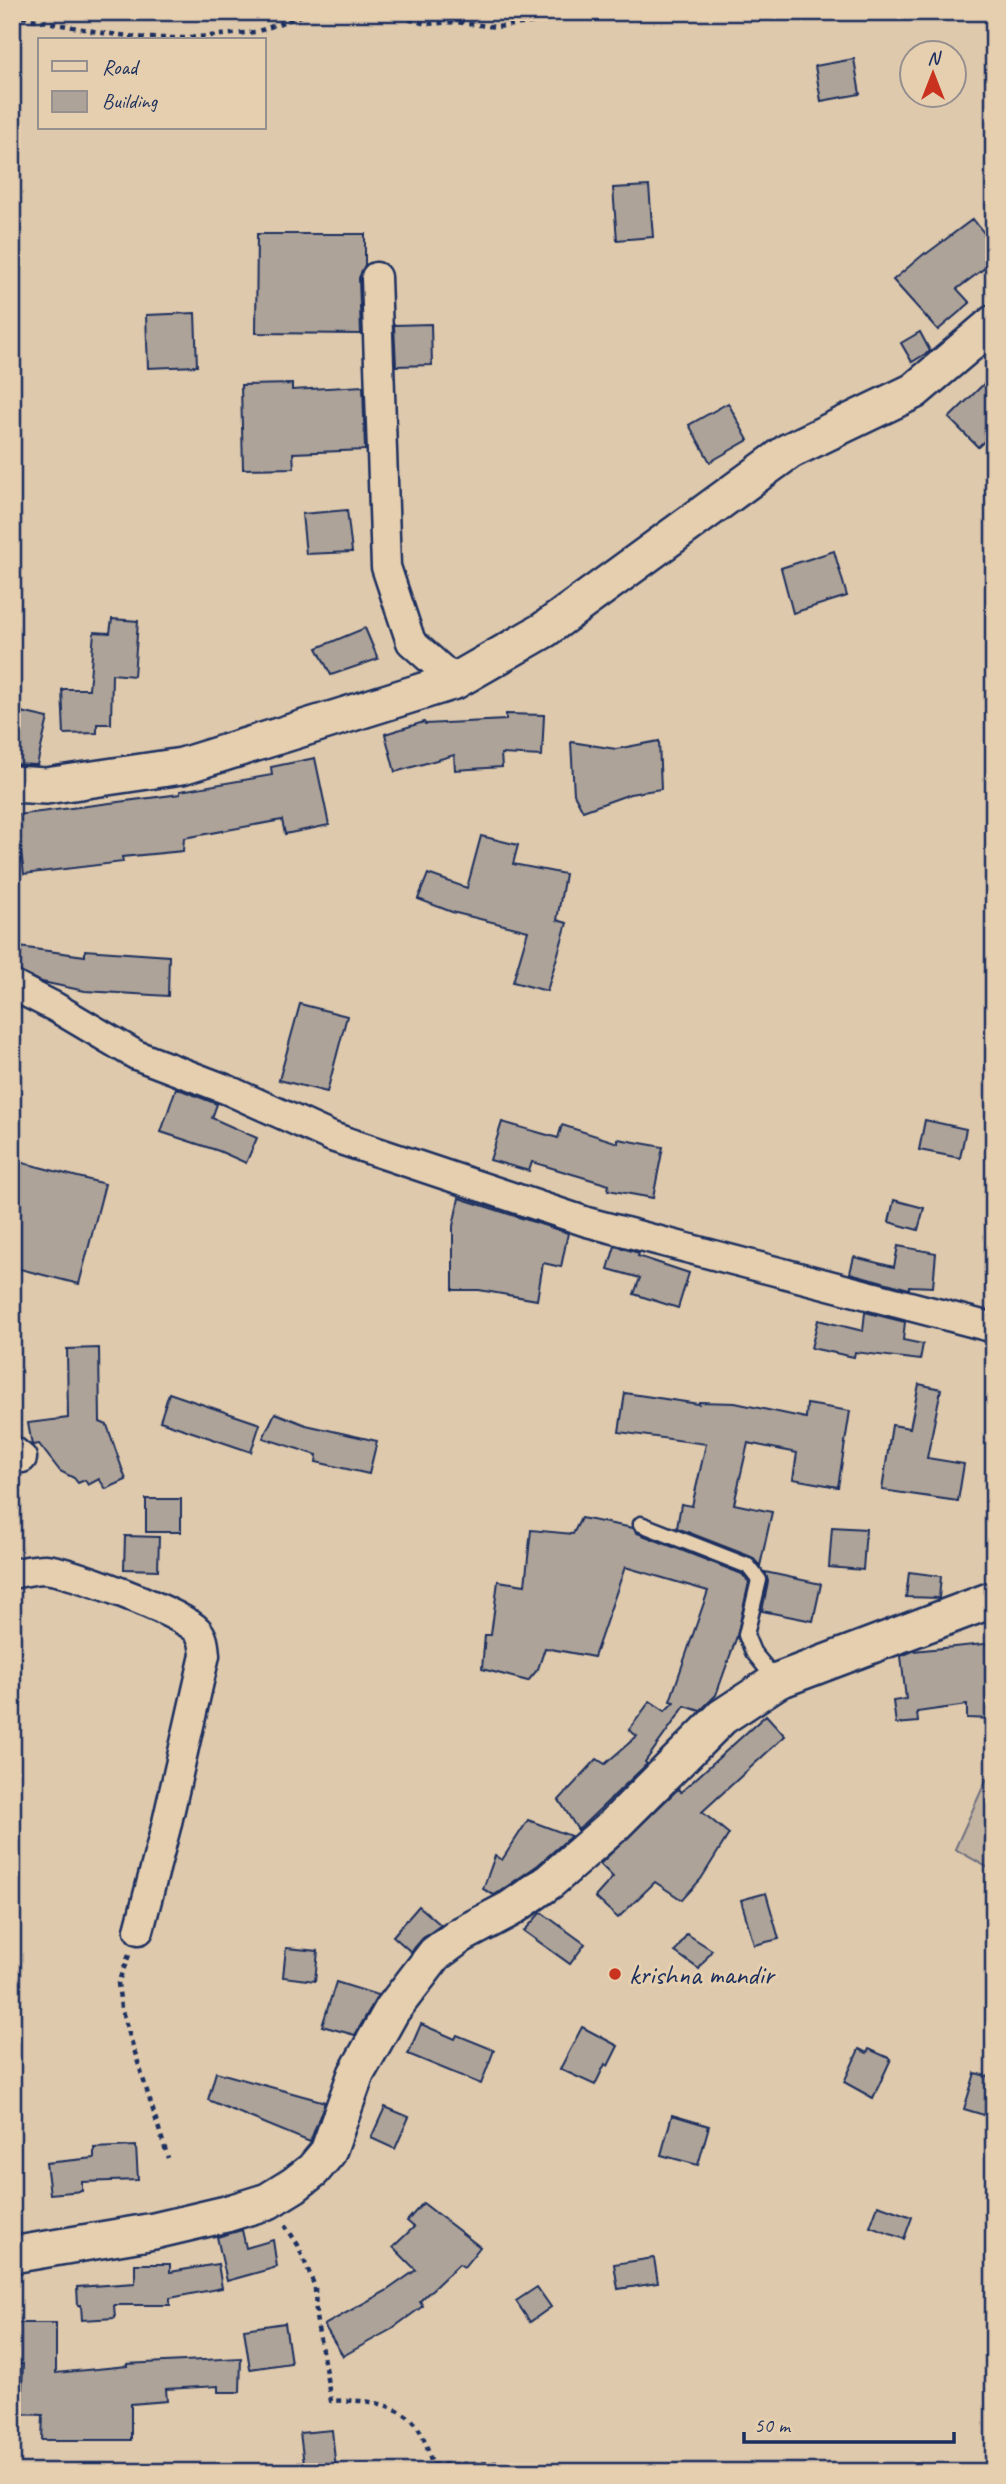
<svg xmlns="http://www.w3.org/2000/svg" width="1006" height="2484" viewBox="0 0 1006 2484" font-family="Caveat,sans-serif">
	<style>
		.green { fill: #c2b2a0; stroke: #6e707f; stroke-width: 2 }
		.building { fill: #aea398; stroke: #1b2f5e; stroke-width: 2 }
		.lines { fill: none; stroke-linecap: round; stroke-linejoin: round }
		.service-casing { stroke: #1b2f5e; stroke-width: 19 }
		.minor-casing { stroke: #1b2f5e; stroke-width: 33 }
		.tertiary-casing { stroke: #1b2f5e; stroke-width: 40 }
		.path { stroke: #1b2f5e; stroke-width: 4.5; stroke-dasharray: 5 5; stroke-linecap: butt }
		.service { stroke: #e6cfaf; stroke-width: 14 }
		.minor { stroke: #e6cfaf; stroke-width: 28 }
		.tertiary { stroke: #e6cfaf; stroke-width: 35 }
		.poi-dot { fill: #c8321e; stroke: #e6cfaf; stroke-width: 2.5 }
		.labels { text-anchor: middle; dominant-baseline: central; stroke-width: 6; stroke-linejoin: round; paint-order: stroke }
		.poi-label { font-size: 28px; fill: #1b2f5e; stroke: #e6cfaf; text-anchor: start }
	</style>
	<rect width="100%" height="100%" fill="#dec9ac"/>
	<filter id="ink" filterUnits="userSpaceOnUse"><feTurbulence type="fractalNoise" baseFrequency=".0143" numOctaves="2"/><feDisplacementMap in="SourceGraphic" scale="14" xChannelSelector="R" yChannelSelector="G"/><feConvolveMatrix kernelMatrix="1 2 1 2 8 2 1 2 1" color-interpolation-filters="sRGB"/></filter>
	<g filter="url(#ink)">
		<polygon class="green" points="986,1780 994,1784 994,1871 955,1849"/>
		<g class="building">
			<polygon points="854,59 860,94 821,101 815,66"/>
			<polygon points="649,186 653,237 617,240 613,188"/>
			<polygon points="973,219 994,246 994,261 957,289 970,303 938,330 893,280 925,253 926,254"/>
			<polygon points="257,234 365,234 365,265 359,278 361,334 256,333"/>
			<polygon points="195,313 197,366 148,368 146,315"/>
			<polygon points="431,324 432,365 396,366 394,325"/>
			<polygon points="920,332 930,351 912,362 901,343"/>
			<polygon points="994,374 994,432 978,447 949,418"/>
			<polygon points="292,384 292,390 363,386 365,450 293,453 294,468 243,469 241,385"/>
			<polygon points="728,403 748,440 710,462 689,425"/>
			<polygon points="347,510 352,552 306,554 302,514"/>
			<polygon points="834,551 847,596 793,613 781,568"/>
			<polygon points="112,619 138,621 134,676 112,674 111,724 97,724 97,733 64,734 62,689 89,689 94,632 110,633"/>
			<polygon points="365,628 378,659 331,675 317,648"/>
			<polygon points="12,710 48,718 37,765 12,764"/>
			<polygon points="506,714 544,715 542,756 501,754 502,767 455,770 454,755 395,772 385,734 424,722 425,724 506,720"/>
			<polygon points="659,741 661,789 630,794 583,811 574,794 571,742 616,749"/>
			<polygon points="315,758 329,825 285,834 282,820 184,838 183,851 122,857 123,862 24,874 16,815 180,794 180,791 272,775 271,767"/>
			<polygon points="481,836 518,845 513,864 565,874 557,920 567,923 547,991 513,982 528,931 452,912 418,899 428,874 467,888"/>
			<polygon points="12,946 85,956 85,950 169,956 168,996 85,991 42,982 12,969"/>
			<polygon points="300,1004 347,1016 327,1092 279,1080"/>
			<polygon points="176,1088 217,1104 212,1118 257,1138 246,1163 219,1151 161,1132"/>
			<polygon points="925,1120 966,1129 960,1158 919,1150"/>
			<polygon points="502,1122 558,1138 562,1125 618,1143 618,1139 663,1147 653,1198 608,1190 609,1185 532,1162 529,1171 490,1160"/>
			<polygon points="12,1160 105,1184 79,1284 12,1267"/>
			<polygon points="459,1198 568,1233 561,1267 543,1263 537,1300 479,1290 453,1290 453,1226"/>
			<polygon points="894,1200 924,1208 918,1230 889,1222"/>
			<polygon points="615,1246 639,1253 638,1256 689,1273 678,1308 634,1294 640,1278 608,1269"/>
			<polygon points="898,1246 936,1253 933,1287 909,1286 909,1289 850,1273 854,1257 894,1267"/>
			<polygon points="865,1312 905,1322 903,1340 923,1344 920,1360 855,1352 854,1357 811,1348 818,1320 863,1331"/>
			<polygon points="99,1348 100,1422 107,1425 126,1480 106,1489 99,1479 88,1485 85,1480 78,1483 74,1478 60,1471 39,1444 32,1445 28,1423 68,1418 67,1349"/>
			<polygon points="919,1384 941,1389 927,1458 964,1464 958,1501 882,1490 892,1425 910,1428"/>
			<polygon points="169,1393 260,1424 251,1452 160,1421"/>
			<polygon points="625,1393 699,1404 699,1402 735,1403 806,1418 807,1404 850,1411 838,1487 793,1479 797,1453 748,1443 734,1504 772,1512 760,1566 752,1557 677,1528 681,1504 692,1506 706,1444 619,1432"/>
			<polygon points="275,1413 306,1425 377,1441 369,1474 316,1462 317,1455 263,1438"/>
			<rect x="146" y="1499" width="35" height="33"/>
			<polygon points="581,1518 633,1528 637,1533 742,1574 749,1582 737,1636 716,1695 700,1711 685,1706 645,1762 647,1764 578,1830 559,1800 597,1759 605,1764 637,1736 629,1730 650,1701 665,1711 674,1702 670,1701 708,1591 625,1567 594,1657 545,1648 538,1669 528,1681 482,1669 485,1635 491,1635 498,1581 525,1585 531,1530 573,1534"/>
			<polygon points="832,1527 866,1529 863,1570 829,1567"/>
			<polygon points="125,1536 159,1537 158,1570 124,1569"/>
			<polygon points="765,1572 821,1584 813,1621 762,1611 768,1582"/>
			<polygon points="909,1572 941,1576 939,1598 906,1597"/>
			<polygon points="994,1643 994,1719 967,1718 967,1705 917,1712 918,1722 896,1724 893,1701 906,1699 901,1656 913,1651"/>
			<polygon points="766,1715 785,1736 702,1812 729,1834 701,1879 682,1900 655,1882 618,1918 595,1897 613,1877 600,1864 678,1789 681,1792"/>
			<polygon points="528,1820 571,1836 538,1865 499,1892 494,1895 483,1889 495,1856 502,1860"/>
			<polygon points="766,1893 779,1939 754,1945 741,1900"/>
			<polygon points="419,1906 441,1925 423,1938 411,1952 393,1936"/>
			<polygon points="541,1912 585,1944 570,1964 524,1931"/>
			<polygon points="687,1934 712,1950 699,1969 675,1952"/>
			<polygon points="286,1948 318,1951 315,1981 283,1977"/>
			<polygon points="336,1982 378,1995 355,2035 322,2026"/>
			<polygon points="421,2024 455,2039 457,2035 494,2050 481,2084 408,2054"/>
			<polygon points="582,2027 618,2046 608,2066 605,2064 595,2085 560,2069"/>
			<polygon points="859,2049 867,2053 869,2049 891,2059 873,2098 844,2082"/>
			<polygon points="216,2072 325,2102 310,2142 208,2100"/>
			<polygon points="975,2073 994,2078 994,2118 964,2109"/>
			<polygon points="385,2107 409,2117 395,2149 371,2138"/>
			<polygon points="672,2115 709,2126 698,2165 661,2155"/>
			<polygon points="136,2146 138,2180 82,2182 82,2191 50,2194 46,2163 94,2158 94,2148"/>
			<polygon points="423,2203 480,2247 464,2267 459,2264 420,2301 423,2306 390,2330 343,2356 324,2325 386,2291 416,2270 393,2247 414,2227 407,2221"/>
			<polygon points="878,2205 912,2217 904,2239 870,2227"/>
			<polygon points="242,2230 246,2248 273,2240 277,2267 227,2281 217,2237"/>
			<polygon points="654,2258 658,2283 618,2289 614,2264"/>
			<polygon points="135,2264 170,2264 170,2272 218,2264 222,2288 170,2298 170,2305 114,2305 115,2318 82,2320 81,2305 78,2305 77,2287 135,2283"/>
			<polygon points="537,2287 551,2307 530,2322 516,2301"/>
			<polygon points="15,2323 56,2323 56,2373 127,2366 127,2364 241,2358 240,2392 218,2392 218,2386 166,2389 167,2401 131,2404 131,2440 42,2440 43,2415 21,2414 23,2364 15,2364"/>
			<polygon points="285,2323 291,2363 250,2369 244,2329"/>
			<polygon points="332,2430 336,2470 305,2472 300,2433"/>
		</g>
		<g class="lines">
			<g class="service-casing">
				<polyline id="service" points="641,1524 748,1566 759,1580 746,1635 753,1652 776,1680"/>
			</g>
			<g class="minor-casing">
				<g id="minor">
					<polyline points="376,277 386,567 411,642 455,681"/>
					<polyline points="12,985 55,1007 136,1055 228,1090 332,1137 587,1222 994,1328"/>
					<polyline points="12,1450 22,1458"/>
					<path d="M12 1574C23 1572 34 1569 45 1569 70 1571 180 1612 197 1630 204 1637 204 1646 205 1655L166 1827 139 1930"/>
				</g>
			</g>
			<g class="tertiary-casing">
				<g id="tertiary">
					<polyline points="12,784 46,786 182,766 455,681 544,630 789,451 914,391 994,323"/>
					<polyline points="12,2255 154,2231 226,2214 268,2201 294,2185 313,2170 328,2152 356,2074 392,2010 435,1954 461,1935 510,1909 550,1881 613,1826 722,1717 777,1681 994,1599"/>
				</g>
			</g>
			<g class="path">
				<polyline points="380,12 426,24 456,22 496,27 537,22 590,12"/>
				<polyline points="12,15 103,33 146,38 186,38 256,32 311,12"/>
				<polyline points="129,1955 118,1983 121,2008 168,2158"/>
				<path d="M285 2225 298 2245 315 2287 316 2317 331 2401C356 2399 391 2401 411 2419 423 2430 428 2450 432 2465L500 2463 512 2472"/>
			</g>
			<use href="#service" class="service"/>
			<use href="#minor" class="minor"/>
			<use href="#tertiary" class="tertiary"/>
		</g>
	</g>
	<circle class="poi-dot" cx="615" cy="1974" r="7"/>
	<g class="labels">
		<g class="poi-label">
			<text x="629" y="1974">krishna mandir</text>
		</g>
	</g>
	<rect width="1006" height="2484" fill="none" stroke="#e6cfaf" stroke-width="42"/>
	<rect x="21" y="21" width="964" height="2442" fill="none" stroke="#1b2f5e" stroke-width="2.5" filter="url(#ink)"/>
	<rect x="38" y="38" width="228" height="91" fill="#e6cfaf" stroke="#958f8f" stroke-width="2"/>
	<rect x="52" y="61" width="35" height="10" fill="#e6cfaf" stroke="#958f8f" stroke-width="2"/>
	<text x="102" y="74" font-size="21" fill="#1b2f5e">Road</text>
	<rect x="52" y="91" width="35" height="21" fill="#aea398" stroke="#958f8f" stroke-width="2"/>
	<text x="102" y="108" font-size="21" fill="#1b2f5e">Building</text>
	<g transform="translate(933 74)"><circle r="33" fill="#e6cfaf" stroke="#958f8f" stroke-width="2"/>
	<path d="M0-5L12 26L0 18L-12 26Z" fill="#c8321e"/>
	<text y="-10" font-size="19" font-weight="bold" text-anchor="middle" fill="#1b2f5e">N</text>
	</g>
	<path d="M744 2432v10h210v-10" fill="none" stroke="#1b2f5e" stroke-width="3.5"/>
	<text x="754" y="2432" font-size="21" fill="#1b2f5e" stroke="#e6cfaf" stroke-width="5" paint-order="stroke">50 m</text>
</svg>
